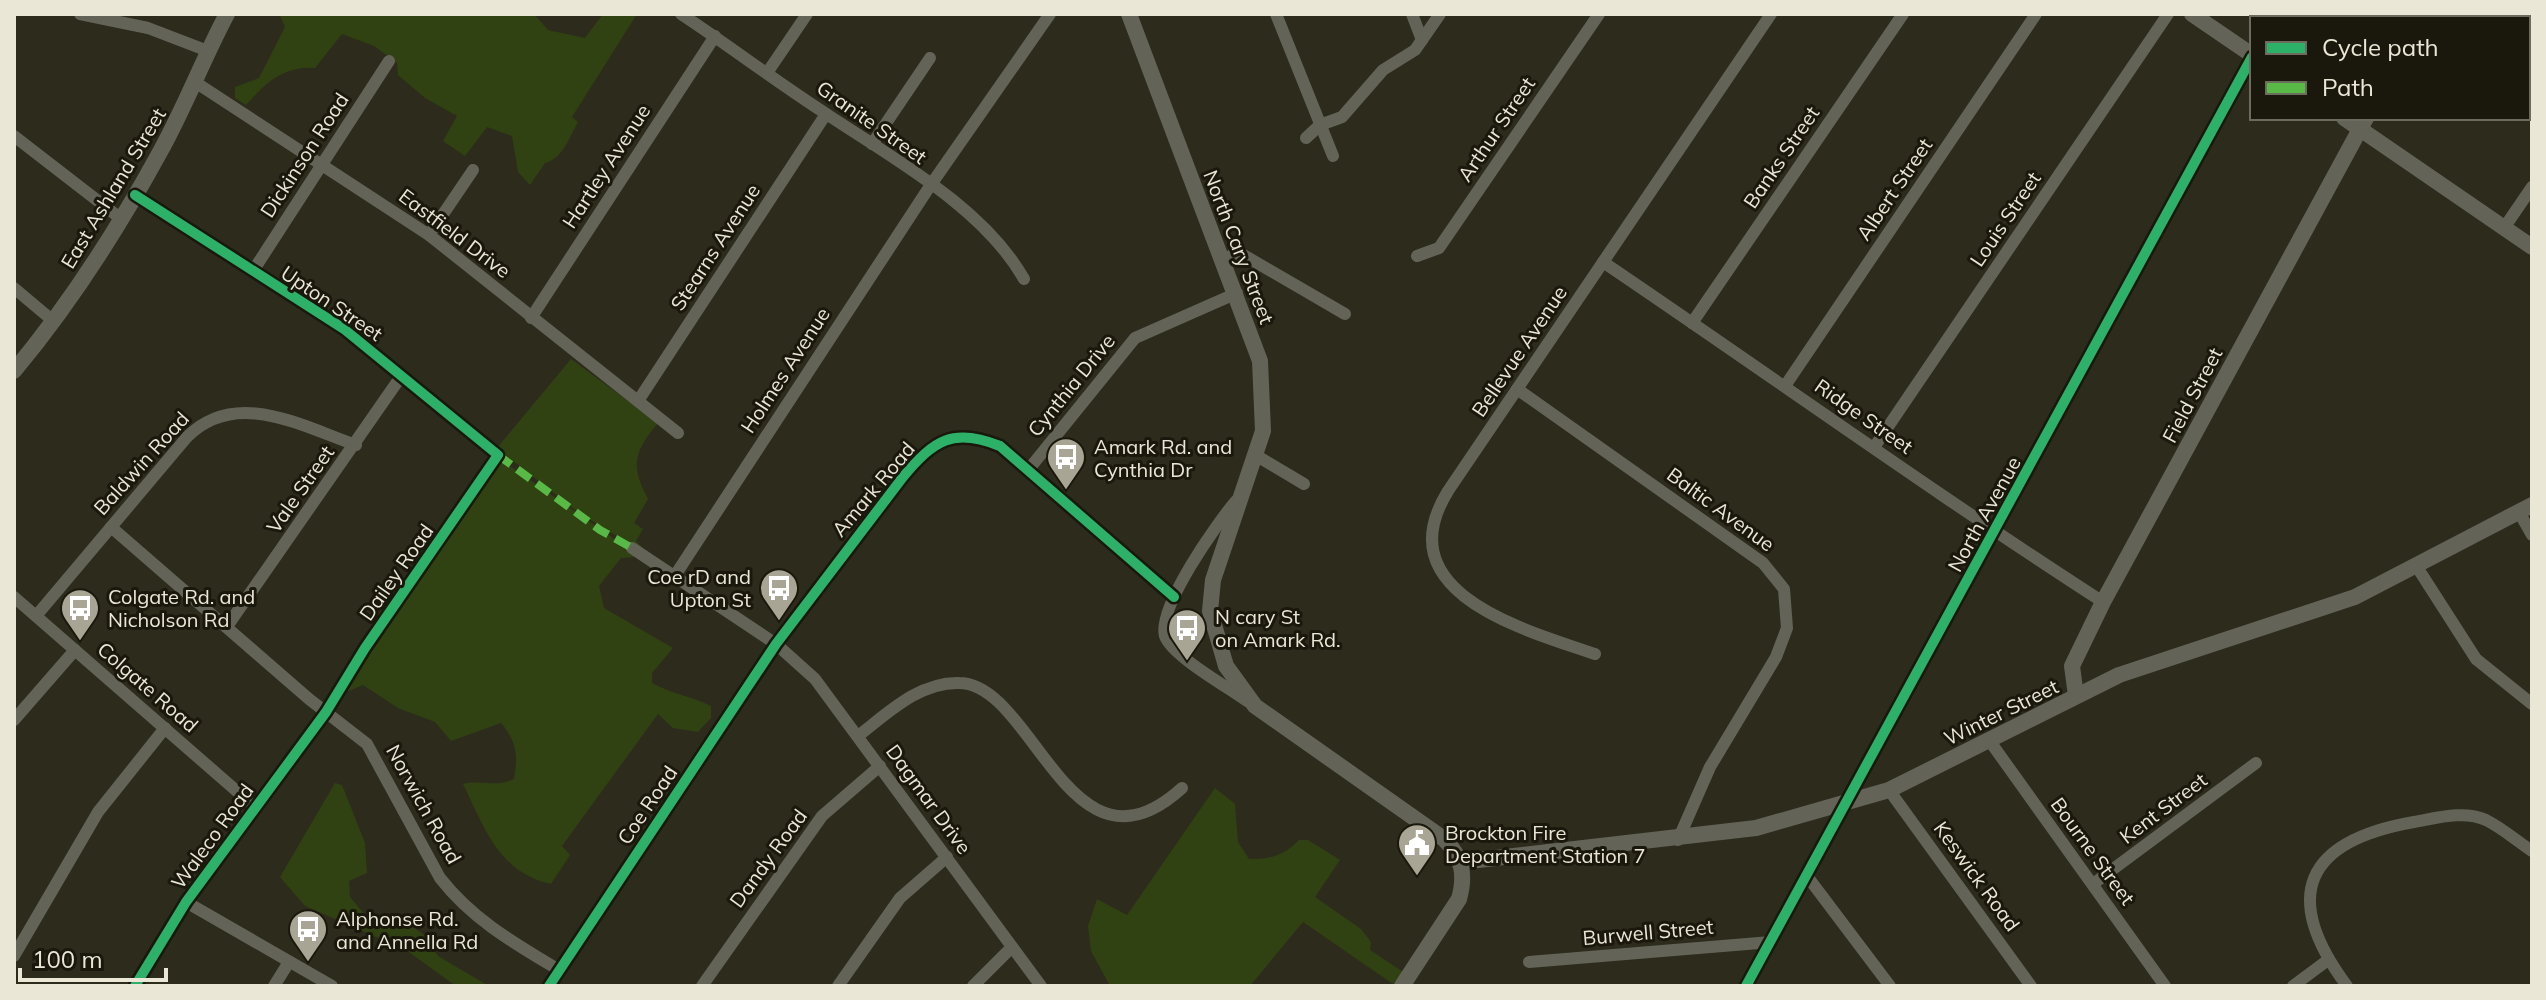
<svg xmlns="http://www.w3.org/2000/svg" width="2546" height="1000" viewBox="0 0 2546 1000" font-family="Mulish,sans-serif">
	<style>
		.green { fill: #304212 }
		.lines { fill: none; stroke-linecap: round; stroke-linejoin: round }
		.street { stroke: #646358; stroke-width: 12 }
		.secondary { stroke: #646358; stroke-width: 16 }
		.quiet { stroke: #58b947; stroke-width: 8; stroke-dasharray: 16 8; stroke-linecap: butt }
		.cycleway-casing { stroke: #1a180c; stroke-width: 15 }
		.cycleway { stroke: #2db169; stroke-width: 10 }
		.labels { text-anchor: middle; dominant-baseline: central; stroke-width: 6; stroke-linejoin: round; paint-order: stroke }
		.street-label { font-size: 20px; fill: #eae7d6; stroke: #1a180c }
		.poi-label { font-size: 20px; fill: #eae7d6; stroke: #1a180c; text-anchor: start }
	</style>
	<rect width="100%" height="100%" fill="#2d2b1c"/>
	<g class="green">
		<path d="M279 14H534L548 30 585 38 603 14H637L572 117 578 122C569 138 563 158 545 163L530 185 518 172 512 136 487 127 465 156 443 141 457 116 425 98 398 75 397 63 374 46 342 34 315 68C283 66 266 83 246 105L235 98V87L259 78 285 27Z"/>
		<path d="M571 359 658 423C634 452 630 465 648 499L634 523 643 529 636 541 642 547 640 550 579 513 497 448Z"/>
		<path d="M501 460 629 549 635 557 621 558 599 586 604 608 673 648 652 673V683C672 694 691 696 711 706V718L698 732 673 728 658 714 562 846 570 855 551 884C499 873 484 827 463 784 482 779 495 788 514 779 518 755 517 742 501 723L451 741 435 722 398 708 363 685 344 693Z"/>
		<polygon points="335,783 342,785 365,843 367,873 349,881 350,897 366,916 408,924 423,934 438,956 489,986 456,986 406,950 305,906 280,877"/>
		<path d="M1215 788 1235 804 1238 842 1249 859C1269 860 1285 855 1299 840H1308L1340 860 1315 897 1361 929 1371 942 1370 950 1403 972 1393 984 1303 922 1250 986H1110L1091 951 1088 926 1097 899 1127 915Z"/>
	</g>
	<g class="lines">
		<g class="street">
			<polyline points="80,14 148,28 208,51"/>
			<path d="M681 14C731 47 778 83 828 115 894 159 984 208 1024 279"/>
			<polyline points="1276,14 1333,156"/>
			<polyline points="1412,14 1422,40"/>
			<polyline points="2274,18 2276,14"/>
			<polyline points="2528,71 2532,73"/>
			<polyline points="767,73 807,14"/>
			<polyline points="195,82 429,235 678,433"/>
			<polyline points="14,136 120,218"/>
			<polyline points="1306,138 1320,125 1342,117 1383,70 1415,50 1440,14"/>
			<polyline points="872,144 930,58"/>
			<polyline points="135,195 344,329 498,455 365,648 326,712 186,902 135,986"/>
			<polyline points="2504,228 2532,187"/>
			<polyline points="429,235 473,170"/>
			<polyline points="1417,256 1439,248 1599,14"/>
			<path d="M1603 262C1770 375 1934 493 2103 602"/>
			<polyline points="1225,263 1233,254 1240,253 1345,314"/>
			<polyline points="253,271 389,61"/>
			<polyline points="14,288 52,320"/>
			<polyline points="531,318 715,36"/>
			<polyline points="1692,323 1903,14"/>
			<polyline points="1785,386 2036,14"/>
			<polyline points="1517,389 1763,563 1784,589 1787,628 1776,657 1710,767 1678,840"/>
			<polyline points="638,401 826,114"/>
			<polyline points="1875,446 2168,14"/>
			<polyline points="1257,456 1304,484"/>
			<polyline points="1029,469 1135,338 1237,293"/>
			<path d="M1236 501C1217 523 1157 608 1165 636 1172 656 1228 687 1247 701"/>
			<polyline points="2519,512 2532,535"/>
			<path d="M111 527 309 699 367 744 440 878C473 920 514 943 559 970"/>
			<polyline points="632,548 776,644 815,679 1041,986"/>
			<polyline points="2417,567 2476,659 2532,704"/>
			<polyline points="674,577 930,186 1050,14"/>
			<polyline points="14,597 255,807"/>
			<path d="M36 616 187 437C236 388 301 426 356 445"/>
			<polyline points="228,625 402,375"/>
			<path d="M1595 654C1525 630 1385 593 1448 491L1771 14"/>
			<polyline points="14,720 75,650"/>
			<path d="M858 736C888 713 919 682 959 683 1034 683 1070 890 1182 788"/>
			<polyline points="1989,740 2165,986"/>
			<polyline points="1889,790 2031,986"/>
			<polyline points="1807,876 1890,986"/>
			<polyline points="2093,884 2256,763"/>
			<polyline points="186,902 332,986"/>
			<polyline points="14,956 98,812 165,728"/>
			<polyline points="1529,962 1771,942"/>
			<polyline points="274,986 289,962"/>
			<path d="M549 986 776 644 903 477C934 440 953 427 1000 446L1174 597"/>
			<polyline points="702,986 822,816 880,766"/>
			<polyline points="838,986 900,898 947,857"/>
			<polyline points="973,986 1012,947"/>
			<polyline points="1746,986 2252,57"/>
			<polyline points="2293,986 2328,960"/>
			<path d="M2347 986C2280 896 2305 841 2414 822 2437 818 2464 810 2486 820 2502 828 2517 841 2532 851"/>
		</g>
		<g class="secondary">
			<path d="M1129 14 1260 361 1263 431 1213 580 1210 611 1226 666 1255 706 1444 839C1462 857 1466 874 1459 899L1402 986"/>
			<polyline points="2192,14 2252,55"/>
			<polyline points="2433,18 2436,14"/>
			<polyline points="2344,118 2532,247"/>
			<path d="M14 371C69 305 119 227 160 152 185 107 203 59 227 14"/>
			<polyline points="2076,696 2072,666 2103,602 2366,118"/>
			<polyline points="1461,862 1756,828 1889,790 2119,675 2355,597 2532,505"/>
		</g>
		<polyline class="quiet" points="498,455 600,530 632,548"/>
		<g class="cycleway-casing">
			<g id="cycleway">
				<polyline points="135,195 344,329 498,455 365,648 326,712 186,902 135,986"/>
				<path d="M549 986 776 644 903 477C934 440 953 427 1000 446L1174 597"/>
				<polyline points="1746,986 2252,57"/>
			</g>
		</g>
		<use href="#cycleway" class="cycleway"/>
	</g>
	<defs>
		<g id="bus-pin" transform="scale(2)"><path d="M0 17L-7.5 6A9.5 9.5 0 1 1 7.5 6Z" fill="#a8a595" stroke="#1a180c"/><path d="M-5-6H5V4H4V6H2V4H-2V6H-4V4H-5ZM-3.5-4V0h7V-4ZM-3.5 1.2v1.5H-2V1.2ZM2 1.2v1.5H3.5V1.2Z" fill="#fff"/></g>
		<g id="civic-pin" transform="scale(2)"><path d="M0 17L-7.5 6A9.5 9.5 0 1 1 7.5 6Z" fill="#a8a595" stroke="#1a180c"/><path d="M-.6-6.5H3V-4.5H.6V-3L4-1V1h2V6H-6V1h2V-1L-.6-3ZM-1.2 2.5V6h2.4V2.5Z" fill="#fff"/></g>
	</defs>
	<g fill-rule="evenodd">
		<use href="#bus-pin" x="1066" y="457"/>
		<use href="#bus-pin" x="779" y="588"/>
		<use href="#bus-pin" x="80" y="608"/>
		<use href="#bus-pin" x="1187" y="628"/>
		<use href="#civic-pin" x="1417" y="843"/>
		<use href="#bus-pin" x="308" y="929"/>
	</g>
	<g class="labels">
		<g class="street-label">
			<text transform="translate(872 122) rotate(35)">Granite Street</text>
			<text transform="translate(1496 129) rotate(-56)">Arthur Street</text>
			<text transform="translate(304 155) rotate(-57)">Dickinson Road</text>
			<text transform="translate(1781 157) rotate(-56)">Banks Street</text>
			<text transform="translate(606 166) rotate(-57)">Hartley Avenue</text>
			<text transform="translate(113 188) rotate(-59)">East Ashland Street</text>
			<text transform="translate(1894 189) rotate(-56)">Albert Street</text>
			<text transform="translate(2005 219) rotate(-56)">Louis Street</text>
			<text transform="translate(455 233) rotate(37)">Eastfield Drive</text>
			<text transform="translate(715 247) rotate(-57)">Stearns Avenue</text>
			<text transform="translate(1239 247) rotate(69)">North Cary Street</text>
			<text transform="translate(332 303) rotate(34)">Upton Street</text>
			<text transform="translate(1519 351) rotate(-56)">Bellevue Avenue</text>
			<text transform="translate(785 370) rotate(-57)">Holmes Avenue</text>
			<text transform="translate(1071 385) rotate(-51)">Cynthia Drive</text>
			<text transform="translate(2192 395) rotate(-62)">Field Street</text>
			<text transform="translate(1864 416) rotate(35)">Ridge Street</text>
			<text transform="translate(141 463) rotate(-48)">Baldwin Road</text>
			<text transform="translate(300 489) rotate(-55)">Vale Street</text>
			<text transform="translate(873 489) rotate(-50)">Amark Road</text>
			<text transform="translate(1721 509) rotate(36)">Baltic Avenue</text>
			<text transform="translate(1984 514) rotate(-61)">North Avenue</text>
			<text transform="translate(396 572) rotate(-55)">Dailey Road</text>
			<text transform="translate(148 687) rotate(41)">Colgate Road</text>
			<text transform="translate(2001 712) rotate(-26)">Winter Street</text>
			<text transform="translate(929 799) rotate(54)">Dagmar Drive</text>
			<text transform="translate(424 804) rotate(61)">Norwich Road</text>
			<text transform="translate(647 805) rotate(-56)">Coe Road</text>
			<text transform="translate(2163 808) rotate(-37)">Kent Street</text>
			<text transform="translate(212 836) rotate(-54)">Waleco Road</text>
			<text transform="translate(2093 851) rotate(54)">Bourne Street</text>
			<text transform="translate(768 858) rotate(-54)">Dandy Road</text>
			<text transform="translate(1977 876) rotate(54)">Keswick Road</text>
			<text transform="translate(1648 932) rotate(-5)">Burwell Street</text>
		</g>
		<g class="poi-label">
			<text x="1094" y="446">Amark Rd. and<tspan x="1094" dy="23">Cynthia Dr</tspan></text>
			<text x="751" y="576" text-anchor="end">Coe rD and<tspan x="751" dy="23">Upton St</tspan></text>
			<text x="108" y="596">Colgate Rd. and<tspan x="108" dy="23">Nicholson Rd</tspan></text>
			<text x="1215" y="616">N cary St<tspan x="1215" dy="23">on Amark Rd.</tspan></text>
			<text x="1445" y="832">Brockton Fire<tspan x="1445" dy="23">Department Station 7</tspan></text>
			<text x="336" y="918">Alphonse Rd.<tspan x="336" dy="23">and Annella Rd</tspan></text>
		</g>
	</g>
	<rect width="2546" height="1000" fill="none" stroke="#eae7d6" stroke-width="32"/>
	<rect x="2250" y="16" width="280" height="104" fill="#1a180c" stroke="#6d6b5d" stroke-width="2"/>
	<rect x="2266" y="42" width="40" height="12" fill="#2db169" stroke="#6d6b5d" stroke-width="2"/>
	<text x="2322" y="56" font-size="24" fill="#eae7d6">Cycle path</text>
	<rect x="2266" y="82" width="40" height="12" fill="#58b947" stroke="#6d6b5d" stroke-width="2"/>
	<text x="2322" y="96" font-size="24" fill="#eae7d6">Path</text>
	<path d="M20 968v12h146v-12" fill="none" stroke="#eae7d6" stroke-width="4"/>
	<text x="32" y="968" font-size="24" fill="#eae7d6" stroke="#1a180c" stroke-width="6" paint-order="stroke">100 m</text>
</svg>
